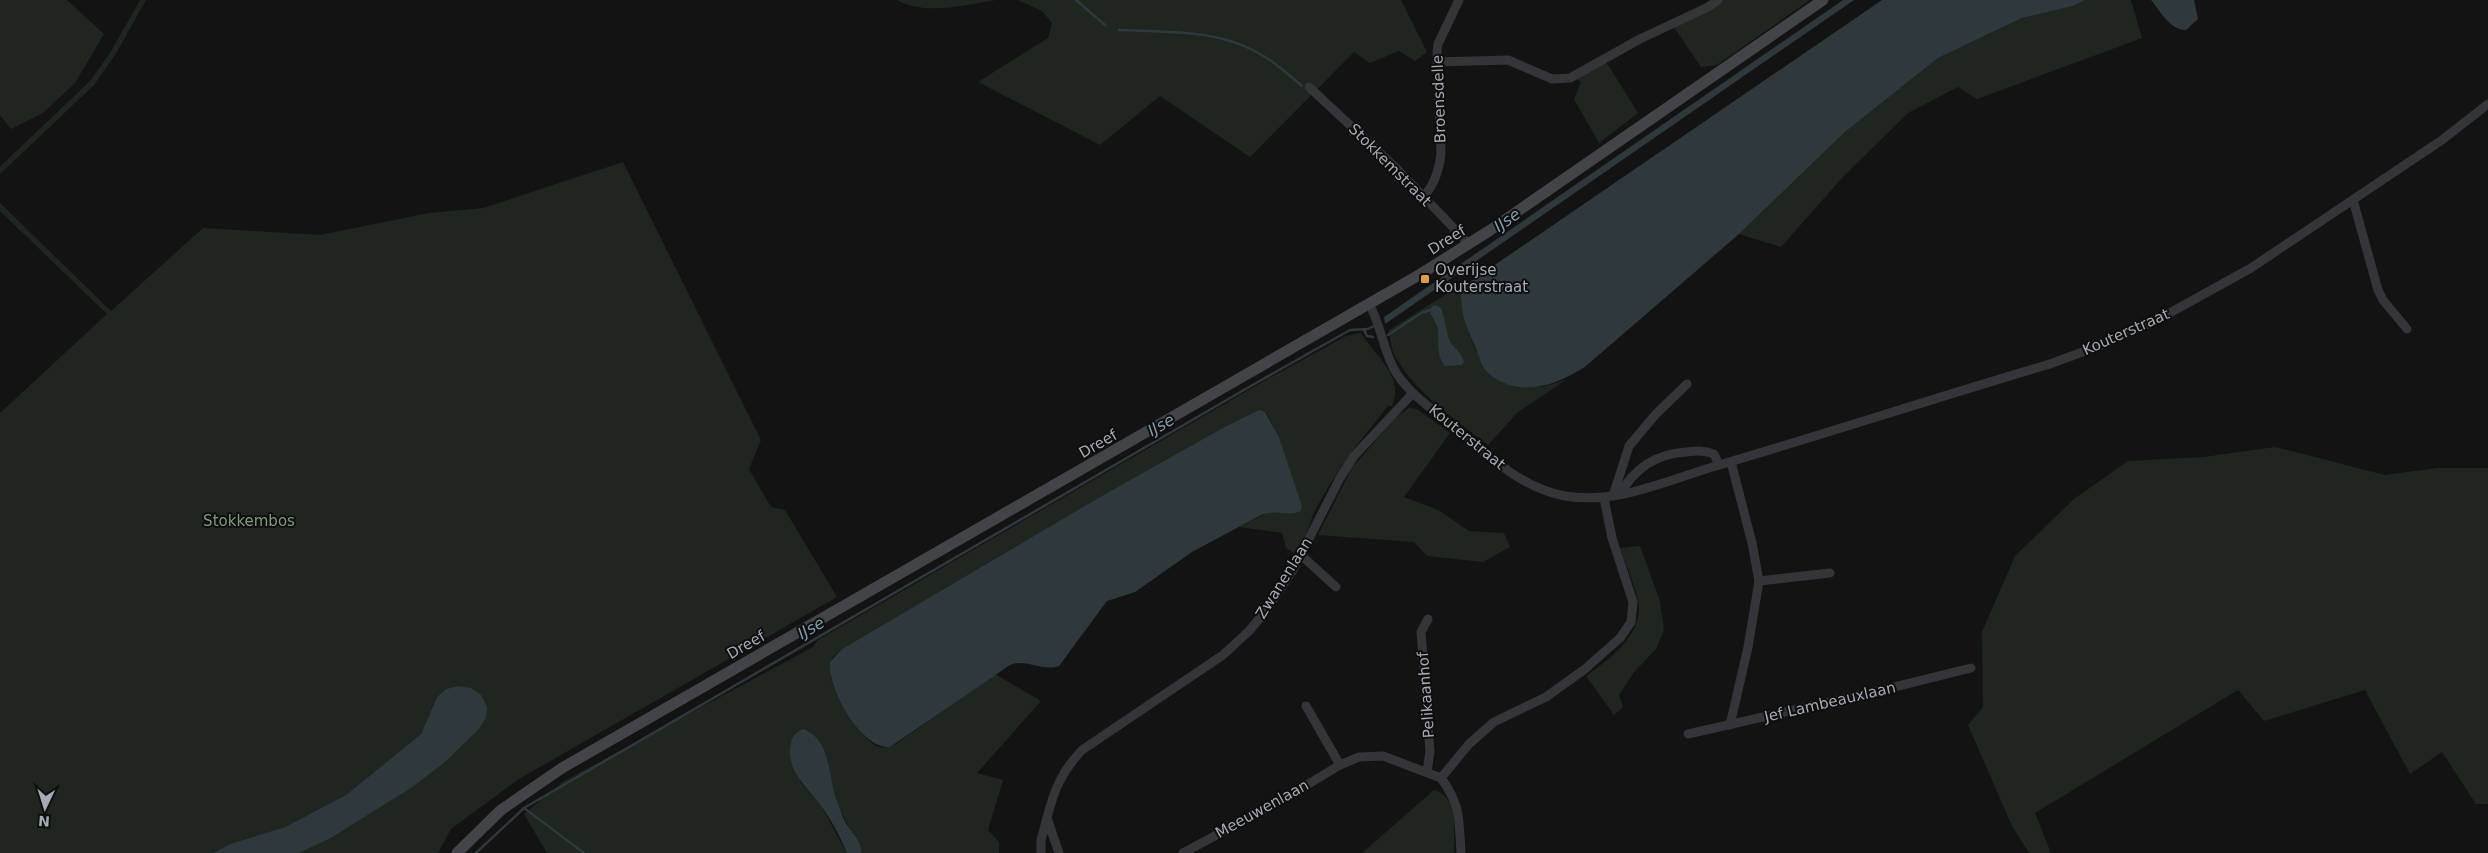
<svg xmlns="http://www.w3.org/2000/svg" width="2488" height="853" viewBox="0 0 2488 853" font-family="'DejaVu Sans',sans-serif">
	<style>
		.green { fill: #1f2620 }
		.water { fill: #2f383d }
		.lines { fill: none; stroke-linecap: round; stroke-linejoin: round }
		.stream { stroke: #2f383d; stroke-width: 2.5 }
		.street { stroke: #343539; stroke-width: 9 }
		.secondary { stroke: #424448; stroke-width: 11 }
		.poi-dot { fill: #e09f3f; stroke: #0e0e0f; stroke-width: 2 }
		.labels { text-anchor: middle; dominant-baseline: central; stroke-width: 4; stroke-linejoin: round; paint-order: stroke }
		.street-label { font-size: 15px; fill: #a5abb3; stroke: #0e0e0f }
		.poi-label { font-size: 15px; fill: #a5abb3; stroke: #0e0e0f; text-anchor: start }
		.park-label { font-size: 15px; fill: #7e9d7e; stroke: #0e0e0f }
		.water-label { font-size: 16px; font-style: italic; fill: #7f9aab; stroke: #0e0e0f }
	</style>
	<rect width="100%" height="100%" fill="#131314"/>
	<g class="green">
		<polygon points="0,0 67,0 104,34 75,83 43,113 11,129 0,115"/>
		<polygon points="140,0 146,0 115,55 94,85 0,174 0,167 5,162 90,81 110,53"/>
		<path d="M897 0H996C966 5 925 16 897 0Z"/>
		<polygon points="1018,0 1401,0 1427,52 1415,61 1399,51 1370,63 1354,52 1250,157 1160,96 1100,145 978,82 1048,38 1052,23 1042,11"/>
		<polygon points="1720,0 1810,0 1717,65 1701,67 1674,27"/>
		<polygon points="2085,0 2131,0 2142,38 1977,99 1958,87 1908,113 1842,178 1781,247 1739,234 1845,132 1938,58 2022,18 2073,6"/>
		<polygon points="1605,60 1638,113 1599,143 1574,99 1581,82 1575,78"/>
		<polygon points="623,162 761,440 749,469 771,507 785,510 837,597 519,779 451,829 438,853 299,853 329,839 479,729 458,686 446,689 437,697 421,734 346,795 285,827 230,844 213,853 0,853 0,413 107,314 0,211 0,203 111,311 203,228 320,235 429,213 483,208"/>
		<path d="M1461 288C1460 322 1473 343 1487 373L1541 387 1566 380 1518 412 1488 445C1456 420 1415 393 1395 356 1391 349 1390 338 1389 330L1453 290Z"/>
		<path d="M1361 333C1375 356 1405 377 1392 406H1388L1352 451 1330 484 1314 512 1306 535 1294 553 1286 548 1282 533 1239 527 1268 512 1297 513 1302 506 1279 437 1266 412 1199 443 1093 501 842 649 832 658C831 664 830 672 831 678 835 697 860 738 877 746 884 749 890 747 896 744L995 674 1041 701 977 773 1003 780 988 830 999 842V853H861C863 840 851 834 847 823 843 815 838 806 836 798 831 780 829 763 821 746L794 766 802 784 821 806 847 853H547L524 814 564 781 813 647 818 640 1264 381 1346 336Z"/>
		<polygon points="1409,408 1417,409 1450,433 1404,497 1438,510 1469,531 1504,533 1510,547 1483,562 1427,556 1414,542 1318,535 1352,468 1395,418"/>
		<polygon points="2275,447 2385,475 2437,468 2488,468 2488,804 2476,804 2442,752 2410,774 2365,690 2264,721 2238,690 2035,813 2051,853 2029,853 2012,826 1968,725 1983,707 1982,632 2015,556 2074,499 2128,461 2204,457"/>
		<path d="M1640 546 1660 601 1664 630 1656 649 1634 672 1619 695 1623 707 1614 715 1586 676C1609 659 1638 640 1639 608 1639 595 1625 562 1620 548Z"/>
		<path d="M1434 790C1459 797 1454 832 1454 853H1362Z"/>
	</g>
	<g class="water">
		<polygon points="1843,0 1854,0 1385,324 1384,317"/>
		<path d="M1882 0H2085L2073 6 2022 18 1938 58 1845 132 1739 234 1586 366C1556 386 1519 399 1488 373 1482 368 1478 354 1475 346 1465 326 1460 310 1461 288Z"/>
		<path d="M2151 0H2194L2198 19 2186 30C2170 30 2161 12 2151 0Z"/>
		<path d="M1434 305 1440 307C1446 316 1446 339 1453 346 1458 351 1462 354 1464 362L1462 365 1445 366C1436 354 1439 345 1438 331 1438 323 1430 317 1430 309Z"/>
		<path d="M1259 410 1265 412 1279 437 1302 506 1301 511C1287 517 1274 509 1261 515L1192 552 1135 592 1107 601 1059 666C1041 672 1027 658 1010 665L890 747C861 749 827 688 830 662L842 649 1093 501 1223 428Z"/>
		<polygon points="458,686 471,688 481,695 487,707 486,718 479,729 445,762 411,788 329,839 299,853 213,853 230,844 285,827 346,795 421,734 437,697 446,689"/>
		<path d="M803 729C832 739 828 778 837 801 840 809 844 822 850 829 856 838 862 842 861 853H847C841 838 831 819 821 806 807 787 785 770 791 743 792 736 796 732 803 729Z"/>
	</g>
	<g class="lines">
		<g class="stream">
			<polyline points="1076,0 1105,25"/>
			<path d="M1119 30C1169 32 1222 29 1265 57 1278 65 1290 76 1302 86"/>
			<polyline points="1364,330 1367,336 1373,337"/>
			<polyline points="1388,335 1421,313 1430,310"/>
			<polyline points="524,808 584,853"/>
			<polyline points="476,853 524,808 1249,387 1350,330 1368,329 1376,325"/>
		</g>
		<g class="street">
			<polyline points="1437,62 1508,60 1552,79 1570,78 1640,39 1708,7 1718,0"/>
			<polyline points="1309,87 1395,167 1469,244"/>
			<path d="M1423 197C1435 185 1439 170 1441 154L1437 52 1438 44 1459 0"/>
			<polyline points="2353,200 2378,290 2383,300 2407,329"/>
			<path d="M1369 304C1382 326 1383 353 1397 374 1410 394 1431 408 1449 423 1484 451 1519 488 1565 496 1616 505 1668 480 1716 466 1828 433 1938 397 2050 364L2096 347 2157 320 2251 268 2442 140 2488 104"/>
			<path d="M1619 495C1635 468 1655 454 1686 452 1696 451 1705 450 1714 454L1719 465"/>
			<polyline points="1613,496 1629,446 1656,414 1687,384"/>
			<polyline points="1301,555 1336,587"/>
			<polyline points="1759,581 1830,573"/>
			<polyline points="1306,706 1340,765"/>
			<polyline points="1730,725 1748,647 1759,581 1752,543 1731,462"/>
			<polyline points="1688,734 1874,692 1971,668"/>
			<polyline points="1427,772 1430,751 1421,632 1428,619"/>
			<polyline points="1441,778 1469,744 1494,722 1546,697 1585,669 1620,638 1631,622 1633,602 1612,538 1604,498"/>
			<path d="M1441 778C1461 805 1459 821 1461 853"/>
			<path d="M1047 818C1054 790 1062 771 1082 750L1223 655 1249 631 1265 612 1293 570 1340 478 1354 456 1413 393"/>
			<polyline points="1041,853 1041,840 1047,818 1059,853"/>
			<polyline points="1183,853 1287,797 1340,765 1359,757 1383,756 1441,778"/>
		</g>
		<polyline class="secondary" points="457,853 501,810 562,768 1419,275 1489,231 1823,0"/>
	</g>
	<rect class="poi-dot" x="1420" y="274" width="10" height="10" rx="2.5"/>
	<g class="labels">
		<g class="street-label">
			<text transform="translate(1439 99) rotate(-92)">Broensdelle</text>
			<text transform="translate(1390 165) rotate(45)">Stokkemstraat</text>
			<text transform="translate(1447 240) rotate(-32)">Dreef</text>
			<text transform="translate(2126 332) rotate(-24)">Kouterstraat</text>
			<text transform="translate(1467 437) rotate(39)">Kouterstraat</text>
			<text transform="translate(1098 444) rotate(-30)">Dreef</text>
			<text transform="translate(1284 578) rotate(-58)">Zwanenlaan</text>
			<text transform="translate(746 645) rotate(-30)">Dreef</text>
			<text transform="translate(1426 695) rotate(-94)">Pelikaanhof</text>
			<text transform="translate(1830 702) rotate(-13)">Jef Lambeauxlaan</text>
			<text transform="translate(1262 809) rotate(-29)">Meeuwenlaan</text>
		</g>
		<g class="poi-label">
			<text x="1435" y="270">Overijse<tspan x="1435" dy="17">Kouterstraat</tspan></text>
		</g>
		<g class="park-label">
			<text x="249" y="521">Stokkembos</text>
		</g>
		<g class="water-label">
			<text transform="translate(1507 220) rotate(-35)">IJse</text>
			<text transform="translate(1161 425) rotate(-30)">IJse</text>
			<text transform="translate(811 628) rotate(-30)">IJse</text>
		</g>
	</g>
	<g transform="translate(45 808) rotate(184)" stroke="#0e0e0f" stroke-width="4" paint-order="stroke">
	<path d="M0-4L9 19L0 12L-9 19Z" fill="#a5abb3"/>
	<text y="-8" font-size="14" font-weight="bold" text-anchor="middle" fill="#a5abb3">N</text>
	</g>
</svg>
